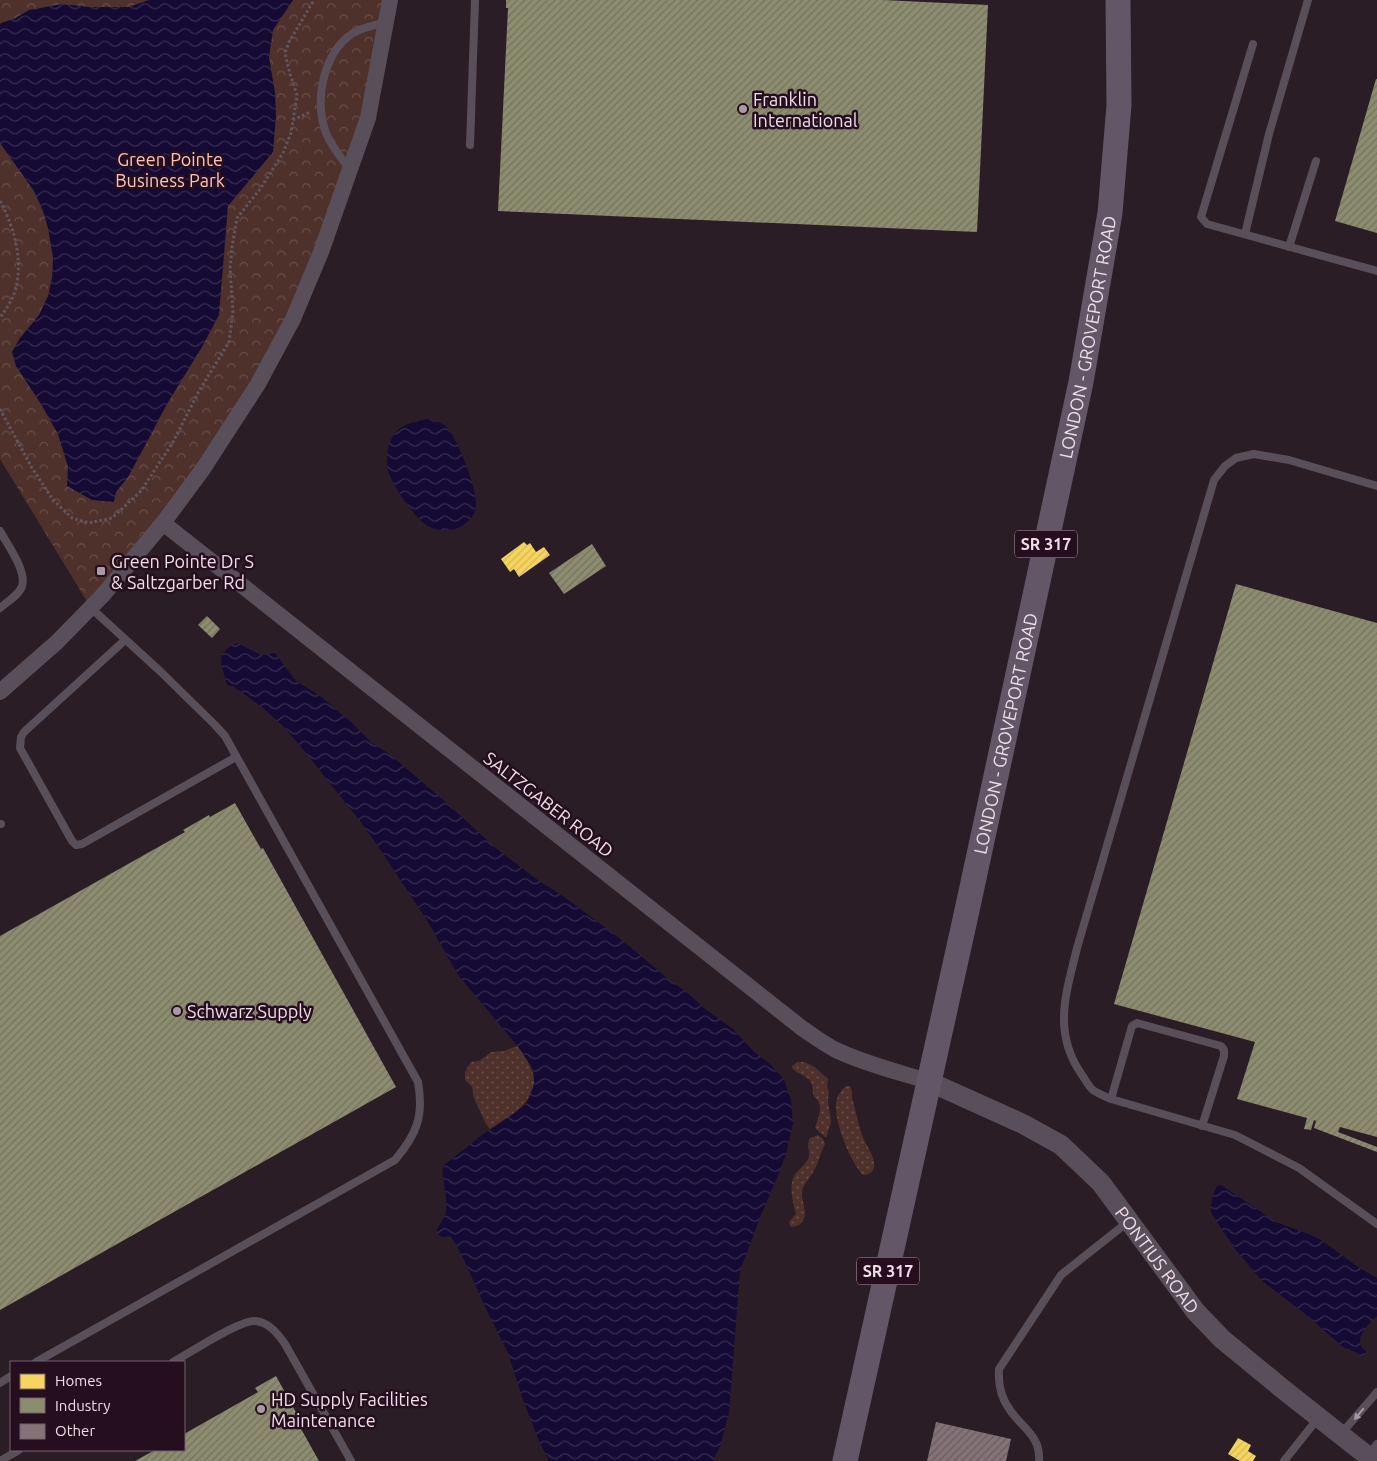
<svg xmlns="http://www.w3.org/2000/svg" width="1377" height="1461" viewBox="0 0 1377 1461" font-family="Ubuntu,sans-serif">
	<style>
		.grass { fill: url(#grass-dots) }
		.park { fill: url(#park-crowns) }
		.water { fill: url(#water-waves) }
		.homes { fill: url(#homes-hatch) }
		.industry { fill: url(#industry-hatch) }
		.building { fill: url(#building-hatch) }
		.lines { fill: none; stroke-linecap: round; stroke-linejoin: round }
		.path { stroke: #605761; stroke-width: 3; stroke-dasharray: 2.5 2.5; stroke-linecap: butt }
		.service { stroke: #584f5b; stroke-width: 8 }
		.minor { stroke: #584f5b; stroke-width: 16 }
		.tertiary { stroke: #584f5b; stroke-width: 20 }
		.primary { stroke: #635767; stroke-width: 25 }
		.oneway { fill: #a496a2 }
		.poi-dot { fill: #aa9aa4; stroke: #250e1e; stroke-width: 2 }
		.labels { text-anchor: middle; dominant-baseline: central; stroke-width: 5; stroke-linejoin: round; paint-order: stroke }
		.shield { fill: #250e1e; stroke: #b2a0ab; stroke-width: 1 }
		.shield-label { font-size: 16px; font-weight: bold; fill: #efdee8 }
		.poi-label { font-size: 18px; fill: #efdee8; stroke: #250e1e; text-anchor: start }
		.park-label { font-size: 18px; fill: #fcc6b5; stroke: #250e1e }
		.street-label { font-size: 18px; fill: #efdee8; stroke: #250e1e }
	</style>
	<defs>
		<pattern id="grass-dots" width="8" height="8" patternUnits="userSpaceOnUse" patternTransform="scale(1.25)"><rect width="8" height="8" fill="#4e312a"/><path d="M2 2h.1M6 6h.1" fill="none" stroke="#684e49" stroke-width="1.8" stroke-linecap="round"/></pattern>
		<pattern id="park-crowns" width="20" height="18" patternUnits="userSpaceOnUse" patternTransform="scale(1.25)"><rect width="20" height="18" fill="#4e312a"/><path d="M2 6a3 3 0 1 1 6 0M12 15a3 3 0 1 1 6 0" fill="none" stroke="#684e49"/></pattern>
		<pattern id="water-waves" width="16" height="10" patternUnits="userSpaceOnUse" patternTransform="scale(1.25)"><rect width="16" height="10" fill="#140a33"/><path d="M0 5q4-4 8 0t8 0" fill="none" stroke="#362d51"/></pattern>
		<pattern id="homes-hatch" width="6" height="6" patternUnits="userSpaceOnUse" patternTransform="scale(1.25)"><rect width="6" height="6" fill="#f6d55c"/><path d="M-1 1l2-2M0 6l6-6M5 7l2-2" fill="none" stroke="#d3b858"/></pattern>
		<pattern id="industry-hatch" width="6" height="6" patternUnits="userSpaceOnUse" patternTransform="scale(1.25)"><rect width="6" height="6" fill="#8c8c6e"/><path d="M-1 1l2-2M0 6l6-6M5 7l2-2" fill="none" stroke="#747260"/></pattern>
		<pattern id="building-hatch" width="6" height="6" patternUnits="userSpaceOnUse" patternTransform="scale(1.25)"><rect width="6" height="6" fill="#847277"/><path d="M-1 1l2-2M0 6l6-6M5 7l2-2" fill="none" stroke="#695d61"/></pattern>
	</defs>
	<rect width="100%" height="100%" fill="#2a1d26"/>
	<g class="grass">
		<path d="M517 1046C552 1089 528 1105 490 1129L486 1124 474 1098 472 1087 465 1080V1072L471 1062 479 1061 491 1052 504 1051Z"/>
		<path d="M797 1062C810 1060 819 1071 828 1079L827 1088 829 1091 828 1100 831 1122 826 1138 815 1128C817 1120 823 1110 818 1101 817 1099 814 1097 813 1094 814 1075 802 1078 792 1068V1066Z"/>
		<path d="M846 1086H850C853 1091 851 1095 853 1101 856 1112 858 1123 862 1135 865 1145 876 1156 874 1167 873 1173 868 1175 863 1175 850 1162 834 1121 836 1103 837 1096 841 1090 846 1086Z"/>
		<path d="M818 1135 823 1139 825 1144C820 1154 818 1165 812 1174 808 1180 804 1184 802 1191 801 1200 807 1210 804 1219 802 1224 797 1227 791 1227L790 1226 789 1222 796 1214C793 1201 787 1184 797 1172 801 1167 807 1163 809 1157 810 1150 806 1145 810 1138Z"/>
	</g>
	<polygon class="park" points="0,0 390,0 368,118 258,384 91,608 0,459"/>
	<g class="water">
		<polygon points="149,0 293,0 273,30 269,57 275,93 276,116 273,152 228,206 219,315 202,347 167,404 141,453 128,477 116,492 114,502 92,500 67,486 68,467 58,434 41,404 16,366 12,352 20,338 39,315 48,296 52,278 53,258 48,228 43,211 34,191 0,143 0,25 1,23 14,19 29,10 62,4 89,7 129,7"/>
		<path d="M428 419C434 421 441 422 446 426 457 437 478 490 476 507 476 511 473 517 469 520 459 532 441 533 428 526 414 518 393 486 388 471 385 460 388 439 397 431 405 423 418 421 428 419Z"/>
		<path d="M237 643 261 655 275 653 296 681 319 695 351 722 372 743 388 753 441 798 498 850 539 881 563 896 622 940 667 978 689 994 705 1009 733 1029 754 1052 769 1063 784 1080 791 1100 793 1123 786 1154 777 1178 761 1215 740 1271 729 1413 720 1446 713 1461H549L539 1441 522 1397 508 1353 487 1311 464 1260 455 1243 450 1236 442 1237 438 1234 437 1230C439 1225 443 1220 445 1215 450 1201 441 1181 443 1166L482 1135 515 1113 526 1104 534 1085V1074L531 1066 520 1049 458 975 428 922 382 852 360 821 302 748 283 726 262 707 233 686 227 685C222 664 213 654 237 643Z"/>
		<path d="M1221 1185 1276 1222 1311 1235 1321 1240 1358 1267 1377 1278V1316C1368 1324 1351 1342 1366 1351V1353L1361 1357 1358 1353 1343 1347 1304 1313 1262 1281 1235 1249 1211 1213C1210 1204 1213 1194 1217 1186Z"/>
	</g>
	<g class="homes">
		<polygon points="524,542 527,545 530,543 536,552 544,547 550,555 519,577 514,569 510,572 501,559"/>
		<polygon points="1238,1438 1251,1445 1248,1451 1256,1456 1253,1461 1240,1461 1228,1454"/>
	</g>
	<g class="industry">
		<polygon points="506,0 883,0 988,5 977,232 498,211 508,8 506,8"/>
		<polygon points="1376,79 1377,79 1377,233 1335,221"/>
		<polygon points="592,544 606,566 564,594 549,573"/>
		<polygon points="1236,584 1377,623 1377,1137 1340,1127 1338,1132 1377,1147 1377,1152 1314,1128 1316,1121 1314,1120 1311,1130 1304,1129 1307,1118 1237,1099 1255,1042 1114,1004"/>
		<polygon points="207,616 220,629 212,638 198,625"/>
		<polygon points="235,803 261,849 263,848 396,1087 0,1310 0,936 185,832 183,830 209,815 210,817"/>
		<polygon points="276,1376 303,1425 300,1427 319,1461 135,1461 155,1450 184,1450 184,1434 258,1392 255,1388"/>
	</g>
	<polygon class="building" points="936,1422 1011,1439 1006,1461 927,1461"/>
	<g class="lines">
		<g class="path">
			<polyline points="293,120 310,112"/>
			<path d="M0 201C14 227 23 258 16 287 14 298 6 309 0 318"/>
			<polyline points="0,409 32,468 53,500 72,518 89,523 112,518 141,491 173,442 199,391 229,342 233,312 230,268 232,247 237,218 260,189 283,153 291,133 297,95 290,74 285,53 289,42 314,0"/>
		</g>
		<g class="service">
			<polyline points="1253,44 1201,217 1207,224 1377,271"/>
			<polyline points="470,145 475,0"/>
			<path d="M349 169C341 157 331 146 326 133 314 100 323 53 353 33 363 27 376 25 386 22"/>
			<polyline points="1245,234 1269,134 1308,0"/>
			<polyline points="1289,247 1316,161"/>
			<path d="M0 531C7 544 27 571 22 586 20 594 7 602 0 608"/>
			<polyline points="125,640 24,732 21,737 20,748 72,841 76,845 82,844 236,757"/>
			<polyline points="0,824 1,824"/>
			<path d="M1111 1099C1105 1096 1098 1094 1093 1090 1089 1087 1085 1079 1082 1075 1052 1032 1066 994 1077 948L1214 480 1225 466 1236 458 1254 454 1289 460 1377 486"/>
			<polyline points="1202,1126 1224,1056 1224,1050 1221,1046 1137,1023 1132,1026 1111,1099 1235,1135 1299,1168 1377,1224"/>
			<path d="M36 1362 395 1160C417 1134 424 1116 418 1082L225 736 215 725 161 672 91 608"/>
			<path d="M173 1362C190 1353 239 1320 255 1321 269 1322 278 1334 285 1344L351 1461"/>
			<polyline points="0,1383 11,1376"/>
			<polyline points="1341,1434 1377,1392"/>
			<polyline points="1368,1456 1377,1444"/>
			<polyline points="0,1461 19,1450"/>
			<path d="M1039 1461C1041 1436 1022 1428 1010 1410 1001 1398 998 1383 999 1369L1061 1275 1129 1221"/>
			<polyline points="1284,1461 1319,1417"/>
		</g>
		<g class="minor">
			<path d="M163 523 803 1029C814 1036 824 1044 836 1050 865 1064 899 1072 930 1082"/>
			<polyline points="0,692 57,642 102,596 163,523 203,469 258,384 293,319 321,252 368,118 390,0"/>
		</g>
		<path class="tertiary" id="s1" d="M930 1082 1023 1124 1061 1145 1101 1183 1196 1312 1222 1339 1284 1390 1374 1461"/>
		<path class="primary" id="s2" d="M845 1461 966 915 1081 382 1110 213 1119 105 1118 0"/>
	</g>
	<defs><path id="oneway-solid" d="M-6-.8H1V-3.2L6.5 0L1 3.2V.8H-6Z" transform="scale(1.25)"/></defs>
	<use class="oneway" href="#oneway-solid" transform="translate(1359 1414) rotate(130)"/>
	<g class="poi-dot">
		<circle cx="743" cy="109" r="5"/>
		<rect x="96" y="566" width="10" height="10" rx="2.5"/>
		<circle cx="177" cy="1011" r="5"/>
		<circle cx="261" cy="1409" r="5"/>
	</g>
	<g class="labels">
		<g class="shield">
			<rect x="1015" y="530.5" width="62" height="27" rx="4"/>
			<rect x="857" y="1257.5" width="62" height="27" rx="4"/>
		</g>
		<g class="shield-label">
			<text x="1046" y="544">SR 317</text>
			<text x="888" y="1271">SR 317</text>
		</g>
		<g class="poi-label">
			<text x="753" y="99">Franklin<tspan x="753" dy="21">International</tspan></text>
			<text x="111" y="561">Green Pointe Dr S<tspan x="111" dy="21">&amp; Saltzgarber Rd</tspan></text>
			<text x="187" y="1011">Schwarz Supply</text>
			<text x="271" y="1399">HD Supply Facilities<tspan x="271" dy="21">Maintenance</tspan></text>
		</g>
		<g class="park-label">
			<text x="170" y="159">Green Pointe<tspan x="170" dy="21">Business Park</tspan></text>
		</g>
		<g class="street-label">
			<text stroke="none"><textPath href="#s2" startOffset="1150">LONDON - GROVEPORT ROAD</textPath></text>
			<text stroke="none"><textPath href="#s2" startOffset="745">LONDON - GROVEPORT ROAD</textPath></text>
			<text transform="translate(549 804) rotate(38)">SALTZGABER ROAD</text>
			<text stroke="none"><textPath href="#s1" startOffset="296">PONTIUS ROAD</textPath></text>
		</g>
	</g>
	<rect x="10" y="1361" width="175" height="90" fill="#250e1e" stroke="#76616f"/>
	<rect x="20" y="1374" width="25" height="15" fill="#f6d55c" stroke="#76616f"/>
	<text x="55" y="1386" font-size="15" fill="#efdee8">Homes</text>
	<rect x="20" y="1398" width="25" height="15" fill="#8c8c6e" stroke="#76616f"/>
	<text x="55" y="1411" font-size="15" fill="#efdee8">Industry</text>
	<rect x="20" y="1424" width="25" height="15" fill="#847277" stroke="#76616f"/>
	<text x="55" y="1436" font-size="15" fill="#efdee8">Other</text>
</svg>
